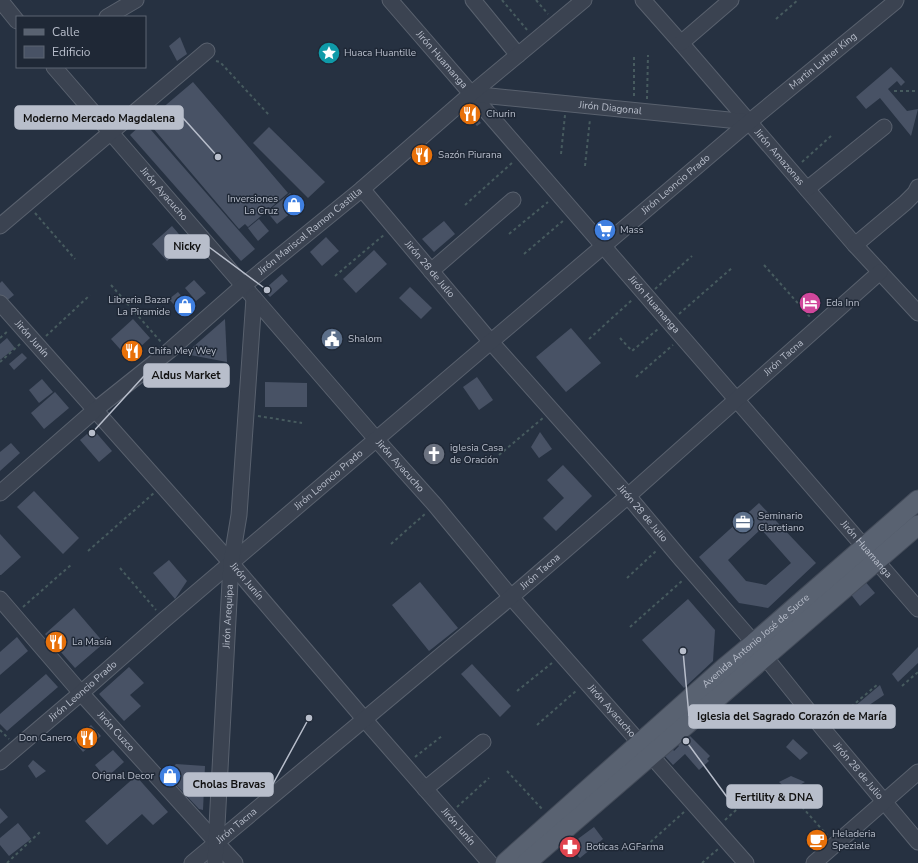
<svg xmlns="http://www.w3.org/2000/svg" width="918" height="863" viewBox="0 0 918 863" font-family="'Nunito Sans',sans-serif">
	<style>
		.building { fill: #485265; fill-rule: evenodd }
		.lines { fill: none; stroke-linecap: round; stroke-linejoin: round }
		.minor-casing { stroke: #59616e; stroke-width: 17 }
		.major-casing { stroke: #444c5a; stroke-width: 21 }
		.path { stroke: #475b5f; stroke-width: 2; stroke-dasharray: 3 3; stroke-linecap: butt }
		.minor { stroke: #3b4351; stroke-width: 15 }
		.major { stroke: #596271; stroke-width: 19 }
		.labels { text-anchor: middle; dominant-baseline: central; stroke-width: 3; stroke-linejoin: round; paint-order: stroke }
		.poi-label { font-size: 10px; fill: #b8becb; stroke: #1f2836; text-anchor: start }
		.street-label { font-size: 10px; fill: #b8becb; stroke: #1f2836 }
		.leader { fill: none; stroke: #b8becb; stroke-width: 1.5 }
		.callout-dot { fill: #b8becb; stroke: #1f2836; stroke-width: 1.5 }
		.callout { fill: #b8becb; stroke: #b8becb; stroke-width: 1.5 }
		.callout-label { font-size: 11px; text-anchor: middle; font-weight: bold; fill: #111 }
	</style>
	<rect width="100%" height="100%" fill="#263141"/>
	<g class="building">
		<polygon points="180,37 187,54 177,61 169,46"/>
		<polygon points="891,67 905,82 901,86 897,81 888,89 907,111 918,109 911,136 880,98 866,109 856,97"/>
		<polygon points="193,82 288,193 248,227 245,224 239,229 147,121"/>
		<polygon points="469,113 472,113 481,123 477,126 467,115"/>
		<polygon points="144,122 255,249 241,261 130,135"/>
		<polygon points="269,127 325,182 308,198 253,143"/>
		<polygon points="423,151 432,160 426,165 418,156"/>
		<polygon points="290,193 301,205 277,224 267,212"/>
		<polygon points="259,219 269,231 258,241 248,228"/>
		<polygon points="444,221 455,234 434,252 422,239"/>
		<polygon points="172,226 184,240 173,249 176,253 167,261 152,244"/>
		<polygon points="326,237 339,251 322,266 310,252"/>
		<polygon points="374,250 387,264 356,293 343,279"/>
		<polygon points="282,274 288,281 270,297 265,292 266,288"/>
		<polygon points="194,280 206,293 196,301 185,288"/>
		<polygon points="2,281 14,295 5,302 0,296 0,283"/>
		<polygon points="410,287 432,308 421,319 399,298"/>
		<polygon points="178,292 190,306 181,313 169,299"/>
		<polygon points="133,319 150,338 128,358 111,339"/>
		<polygon points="225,319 227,362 185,354"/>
		<polygon points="571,328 601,363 566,392 536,357"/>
		<polygon points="7,338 15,348 0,360 0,344"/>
		<polygon points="22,353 27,358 14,370 9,364"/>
		<polygon points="477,377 493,400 479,410 463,387"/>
		<polygon points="42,379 53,392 39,403 29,390"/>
		<polygon points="265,382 307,383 307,407 265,407"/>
		<polygon points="55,392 69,408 44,429 31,413"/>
		<polygon points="93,429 112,451 99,462 80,440"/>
		<polygon points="540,432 552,449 539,458 531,447"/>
		<polygon points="11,443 20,453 0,471 0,452"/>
		<polygon points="563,465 592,496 556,531 543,518 564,498 547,480"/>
		<polygon points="34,491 79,538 63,554 17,507"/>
		<path d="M759 503 816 563 768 608 739 603 699 557ZM761 529 791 563 766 585 746 581 728 560Z"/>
		<polygon points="0,534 21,557 1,575 0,575"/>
		<polygon points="169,560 187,581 175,599 153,573"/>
		<polygon points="863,579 875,593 860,606 849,592"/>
		<polygon points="420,582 458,628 429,651 392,605"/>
		<polygon points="688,599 715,630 713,661 684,688 642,640"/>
		<polygon points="74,608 104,643 75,668 45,634"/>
		<polygon points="17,637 28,651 0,675 0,652"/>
		<polygon points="918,647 918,663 898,682 892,674"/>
		<polygon points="472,664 511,706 500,717 461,674"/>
		<polygon points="129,667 144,683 130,695 141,706 124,721 99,694"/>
		<polygon points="46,674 58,687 7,731 0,724 0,714"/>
		<polygon points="880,685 884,695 853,716 848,712"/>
		<polygon points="91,725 101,736 83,752 73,740"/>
		<polygon points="686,736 688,738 690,736 710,756 707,759 709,761 699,770 685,754 673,765 662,753 672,748 674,751 679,746 677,744"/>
		<polygon points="793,739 808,753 800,760 786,747"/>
		<polygon points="113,750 124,762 106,778 95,765"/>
		<polygon points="33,760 46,771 36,778 28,766"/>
		<polygon points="176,764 205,766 203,810 199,809 166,774"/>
		<polygon points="136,776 168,812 153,825 142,814 107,845 85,821"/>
		<polygon points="791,776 805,782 789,791 779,782"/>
		<polygon points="0,808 8,817 0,824"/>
		<polygon points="18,823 31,839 9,856 0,845 0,838"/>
		<polygon points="594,827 603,839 580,858 567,847"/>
	</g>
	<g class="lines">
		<g class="minor-casing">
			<g id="minor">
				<polyline points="0,0 17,21"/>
				<path id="s1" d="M390 0 918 609"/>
				<polyline points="473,0 518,55"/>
				<path id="s2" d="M643 0 681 43 855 245 918 313"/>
				<polyline points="107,17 136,0"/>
				<polyline points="681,43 731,0"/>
				<path id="s3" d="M54 67 254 298 376 439 435 505 511 597 746 863"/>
				<path id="s4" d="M471 94 749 122"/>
				<path id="s5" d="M362 189 491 342 628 496 681 559 754 643 824 730 918 842"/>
				<polyline points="807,189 884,127"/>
				<polyline points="0,226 207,51"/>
				<polyline points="855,245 905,203 915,193 918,187"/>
				<polyline points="431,271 513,200"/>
				<path id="s6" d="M0 303 231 563 365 720 490 863"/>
				<path id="s7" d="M0 493 95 410 169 351 243 286 362 189 471 94 584 0"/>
				<path id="s8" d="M0 599 81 693 235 863"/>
				<path id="s9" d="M0 762 81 693 164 620 749 122 895 2 896 0"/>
				<polyline points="425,789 483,742"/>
				<path id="s10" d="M192 863 511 597 628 496 880 272"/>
				<path id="s11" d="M215 863 231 563 239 515 254 298"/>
				<polyline points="814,863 918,772"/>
			</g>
		</g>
		<g class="major-casing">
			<g id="major">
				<path id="s12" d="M505 863 724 668 754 643 918 500"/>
				<polyline points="526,863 918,525"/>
			</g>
		</g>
		<g class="path">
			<polyline points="502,0 528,31"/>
			<polyline points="536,0 548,14"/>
			<polyline points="776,19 798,0"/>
			<polyline points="634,57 634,98"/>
			<polyline points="216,61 220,62 269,115"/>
			<polyline points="894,91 918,91"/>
			<polyline points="647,99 648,55"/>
			<polyline points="561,154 565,115"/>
			<polyline points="802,162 832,135"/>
			<polyline points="585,166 590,119"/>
			<polyline points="465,205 513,162"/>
			<polyline points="35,213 75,259"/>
			<polyline points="509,234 548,202"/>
			<polyline points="524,254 564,220"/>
			<polyline points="764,265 810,317"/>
			<polyline points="335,276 385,234"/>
			<polyline points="111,285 161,342"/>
			<polyline points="655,289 692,256"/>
			<polyline points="679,314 733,267"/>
			<polyline points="46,336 90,295"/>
			<polyline points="0,338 8,331"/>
			<polyline points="620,338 632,351 658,329"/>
			<polyline points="589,339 633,299"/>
			<polyline points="0,362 20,344"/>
			<polyline points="636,377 673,345"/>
			<polyline points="258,416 302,423"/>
			<polyline points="499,455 543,418"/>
			<polyline points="391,544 426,513"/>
			<polyline points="88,551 154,493"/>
			<polyline points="120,568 156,610"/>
			<polyline points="627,578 656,551"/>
			<polyline points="23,607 72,564"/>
			<polyline points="630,627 683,580"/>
			<polyline points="902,686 918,672"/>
			<polyline points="517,691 552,663"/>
			<polyline points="833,722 878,684"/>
			<polyline points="537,725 577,690"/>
			<polyline points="0,730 9,739"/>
			<polyline points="415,757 442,736"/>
			<polyline points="507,771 543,810"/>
			<polyline points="794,798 827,835"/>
			<polyline points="457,807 489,778"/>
			<polyline points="725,820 755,793"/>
			<polyline points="646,846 684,812"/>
			<polyline points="7,863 40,832"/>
			<polyline points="702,863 718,849"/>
		</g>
		<use href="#minor" class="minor"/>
		<use href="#major" class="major"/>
	</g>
	<defs>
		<g id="sight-disc" transform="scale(1.15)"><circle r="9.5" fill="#0f9aa8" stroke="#1f2836"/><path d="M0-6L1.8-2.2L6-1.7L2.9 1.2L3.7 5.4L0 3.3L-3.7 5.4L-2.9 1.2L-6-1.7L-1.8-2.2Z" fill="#fff"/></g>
		<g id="restaurant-disc" transform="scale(1.15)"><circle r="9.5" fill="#e8710a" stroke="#1f2836"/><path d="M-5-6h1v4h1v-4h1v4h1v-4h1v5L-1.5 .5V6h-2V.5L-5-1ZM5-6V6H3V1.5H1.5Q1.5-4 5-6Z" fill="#fff"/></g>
		<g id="shop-disc" transform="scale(1.15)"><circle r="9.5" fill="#3f7fe0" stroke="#1f2836"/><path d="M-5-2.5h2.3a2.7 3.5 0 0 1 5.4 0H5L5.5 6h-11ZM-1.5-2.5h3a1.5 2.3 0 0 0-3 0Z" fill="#fff"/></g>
		<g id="supermarket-disc" transform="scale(1.15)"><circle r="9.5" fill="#3f7fe0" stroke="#1f2836"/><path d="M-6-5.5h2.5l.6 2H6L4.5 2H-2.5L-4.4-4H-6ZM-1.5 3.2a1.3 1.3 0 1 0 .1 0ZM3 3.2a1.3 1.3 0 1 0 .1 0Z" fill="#fff"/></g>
		<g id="hotel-disc" transform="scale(1.15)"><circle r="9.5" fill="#d1479c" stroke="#1f2836"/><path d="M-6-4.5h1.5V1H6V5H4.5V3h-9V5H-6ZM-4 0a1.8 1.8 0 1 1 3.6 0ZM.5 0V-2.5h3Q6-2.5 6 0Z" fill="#fff"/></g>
		<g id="civic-disc" transform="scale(1.15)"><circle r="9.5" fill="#5c6f8a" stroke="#1f2836"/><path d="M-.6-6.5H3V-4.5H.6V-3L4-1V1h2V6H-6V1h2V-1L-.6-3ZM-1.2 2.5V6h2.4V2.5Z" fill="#fff"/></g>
		<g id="church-disc" transform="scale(1.15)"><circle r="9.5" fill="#6b7280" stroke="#1f2836"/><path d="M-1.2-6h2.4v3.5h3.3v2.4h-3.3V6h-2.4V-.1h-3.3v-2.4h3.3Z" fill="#fff"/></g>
		<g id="office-disc" transform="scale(1.15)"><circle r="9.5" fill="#5c6f8a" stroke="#1f2836"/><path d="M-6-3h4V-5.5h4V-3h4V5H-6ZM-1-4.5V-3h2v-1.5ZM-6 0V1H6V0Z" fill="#fff"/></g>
		<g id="cafe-disc" transform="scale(1.15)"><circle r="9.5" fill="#e8710a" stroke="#1f2836"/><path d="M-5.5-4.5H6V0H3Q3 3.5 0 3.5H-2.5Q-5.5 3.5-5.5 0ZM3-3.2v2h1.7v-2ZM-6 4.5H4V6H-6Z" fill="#fff"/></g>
		<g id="pharmacy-disc" transform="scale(1.15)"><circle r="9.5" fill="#e0444e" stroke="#1f2836"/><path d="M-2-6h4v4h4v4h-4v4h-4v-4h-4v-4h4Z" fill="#fff"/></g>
	</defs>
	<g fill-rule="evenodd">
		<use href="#sight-disc" x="329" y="53"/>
		<use href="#restaurant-disc" x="470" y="114"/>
		<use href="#restaurant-disc" x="422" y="155"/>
		<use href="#shop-disc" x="294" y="205"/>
		<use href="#supermarket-disc" x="605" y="230"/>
		<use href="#hotel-disc" x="810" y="303"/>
		<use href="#shop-disc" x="185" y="306"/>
		<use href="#civic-disc" x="332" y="339"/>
		<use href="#restaurant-disc" x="132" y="351"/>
		<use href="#church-disc" x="434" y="454"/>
		<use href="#office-disc" x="743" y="522"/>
		<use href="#restaurant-disc" x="56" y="642"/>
		<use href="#restaurant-disc" x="87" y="738"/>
		<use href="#shop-disc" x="170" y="776"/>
		<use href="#cafe-disc" x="817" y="840"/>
		<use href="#pharmacy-disc" x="570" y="847"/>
	</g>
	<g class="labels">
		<g class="poi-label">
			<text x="344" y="53">Huaca Huantille</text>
			<text x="486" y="114">Churin</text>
			<text x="438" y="155">Sazón Piurana</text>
			<text x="278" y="199" text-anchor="end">Inversiones<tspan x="278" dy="12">La Cruz</tspan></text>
			<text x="620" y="230">Mass</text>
			<text x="170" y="300" text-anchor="end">Libreria Bazar<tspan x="170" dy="12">La Piramide</tspan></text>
			<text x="826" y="303">Eda Inn</text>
			<text x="348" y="339">Shalom</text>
			<text x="148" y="351">Chifa Mey Wey</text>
			<text x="450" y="448">iglesia Casa<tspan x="450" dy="12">de Oración</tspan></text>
			<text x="758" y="516">Seminario<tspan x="758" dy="12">Claretiano</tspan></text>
			<text x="72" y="642">La Masía</text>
			<text x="72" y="738" text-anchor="end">Don Canero</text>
			<text x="154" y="776" text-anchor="end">Orignal Decor</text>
			<text x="832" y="834">Heladeria<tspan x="832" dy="12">Speziale</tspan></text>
			<text x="586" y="847">Boticas AGFarma</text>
		</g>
		<g class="street-label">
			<text stroke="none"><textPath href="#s1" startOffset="79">Jirón Huamanga</textPath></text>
			<text stroke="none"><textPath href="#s9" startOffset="1081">Martin Luther King</textPath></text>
			<text stroke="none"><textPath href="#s4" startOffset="140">Jirón Diagonal</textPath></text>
			<text stroke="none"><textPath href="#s2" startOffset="208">Jirón Amazonas</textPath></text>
			<text stroke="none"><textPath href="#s9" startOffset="889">Jirón Leoncio Prado</textPath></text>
			<text stroke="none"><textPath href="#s3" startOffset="168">Jirón Ayacucho</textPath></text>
			<text stroke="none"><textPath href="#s7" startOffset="406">Jirón Mariscal Ramon Castilla</textPath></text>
			<text stroke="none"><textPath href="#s5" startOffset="105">Jirón 28 de Julio</textPath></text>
			<text stroke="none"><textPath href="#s1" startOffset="403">Jirón Huamanga</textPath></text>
			<text stroke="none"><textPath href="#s6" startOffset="48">Jirón Junín</textPath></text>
			<text stroke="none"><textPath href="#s10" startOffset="778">Jirón Tacna</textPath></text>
			<text stroke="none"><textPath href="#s3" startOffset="528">Jirón Ayacucho</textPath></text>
			<text stroke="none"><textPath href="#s9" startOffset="433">Jirón Leoncio Prado</textPath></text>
			<text stroke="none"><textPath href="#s5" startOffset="429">Jirón 28 de Julio</textPath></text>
			<text stroke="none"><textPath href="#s1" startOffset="727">Jirón Huamanga</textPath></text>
			<text stroke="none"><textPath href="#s10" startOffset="454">Jirón Tacna</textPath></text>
			<text stroke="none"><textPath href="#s6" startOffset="372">Jirón Junín</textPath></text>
			<text stroke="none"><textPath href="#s11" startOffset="247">Jirón Arequipa</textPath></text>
			<text stroke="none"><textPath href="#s12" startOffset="335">Avenida Antonio José de Sucre</textPath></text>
			<text stroke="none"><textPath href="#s9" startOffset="109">Jirón Leoncio Prado</textPath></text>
			<text stroke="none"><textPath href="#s3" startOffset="852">Jirón Ayacucho</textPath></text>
			<text stroke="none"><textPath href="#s8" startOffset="176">Jirón Cuzco</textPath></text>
			<text stroke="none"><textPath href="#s5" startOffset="765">Jirón 28 de Julio</textPath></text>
			<text stroke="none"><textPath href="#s10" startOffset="58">Jirón Tacna</textPath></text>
			<text stroke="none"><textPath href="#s6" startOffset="696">Jirón Junín</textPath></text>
		</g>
	</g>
	<path class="leader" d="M218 157L183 118M267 290L209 247M92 433L144 376M683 651L689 716M309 718L273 784M686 741L727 797"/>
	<g class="callout-dot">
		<circle cx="218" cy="157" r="4"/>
		<circle cx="267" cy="290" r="4"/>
		<circle cx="92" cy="433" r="4"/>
		<circle cx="683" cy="651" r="4"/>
		<circle cx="309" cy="718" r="4"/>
		<circle cx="686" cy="741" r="4"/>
	</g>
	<g class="callout">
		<rect x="15" y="106" width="168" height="23" rx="4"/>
		<rect x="165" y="235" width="44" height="23" rx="4"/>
		<rect x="144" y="364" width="85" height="23" rx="4"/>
		<rect x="689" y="705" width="206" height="23" rx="4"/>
		<rect x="184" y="773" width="89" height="23" rx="4"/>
		<rect x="727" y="785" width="95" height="23" rx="4"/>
	</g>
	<g class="callout-label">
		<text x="99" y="122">Moderno Mercado Magdalena</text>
		<text x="187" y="250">Nicky</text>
		<text x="186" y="379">Aldus Market</text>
		<text x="792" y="720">Iglesia del Sagrado Corazón de María</text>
		<text x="229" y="788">Cholas Bravas</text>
		<text x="774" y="801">Fertility &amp; DNA</text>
	</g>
	<rect x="16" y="16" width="130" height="52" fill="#1f2836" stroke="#5c6472"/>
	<rect x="24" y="29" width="20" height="6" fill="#596271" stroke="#5c6472"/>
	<text x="52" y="36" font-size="12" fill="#b8becb">Calle</text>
	<rect x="24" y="46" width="20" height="12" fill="#485265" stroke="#5c6472"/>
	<text x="52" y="56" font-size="12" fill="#b8becb">Edificio</text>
</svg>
